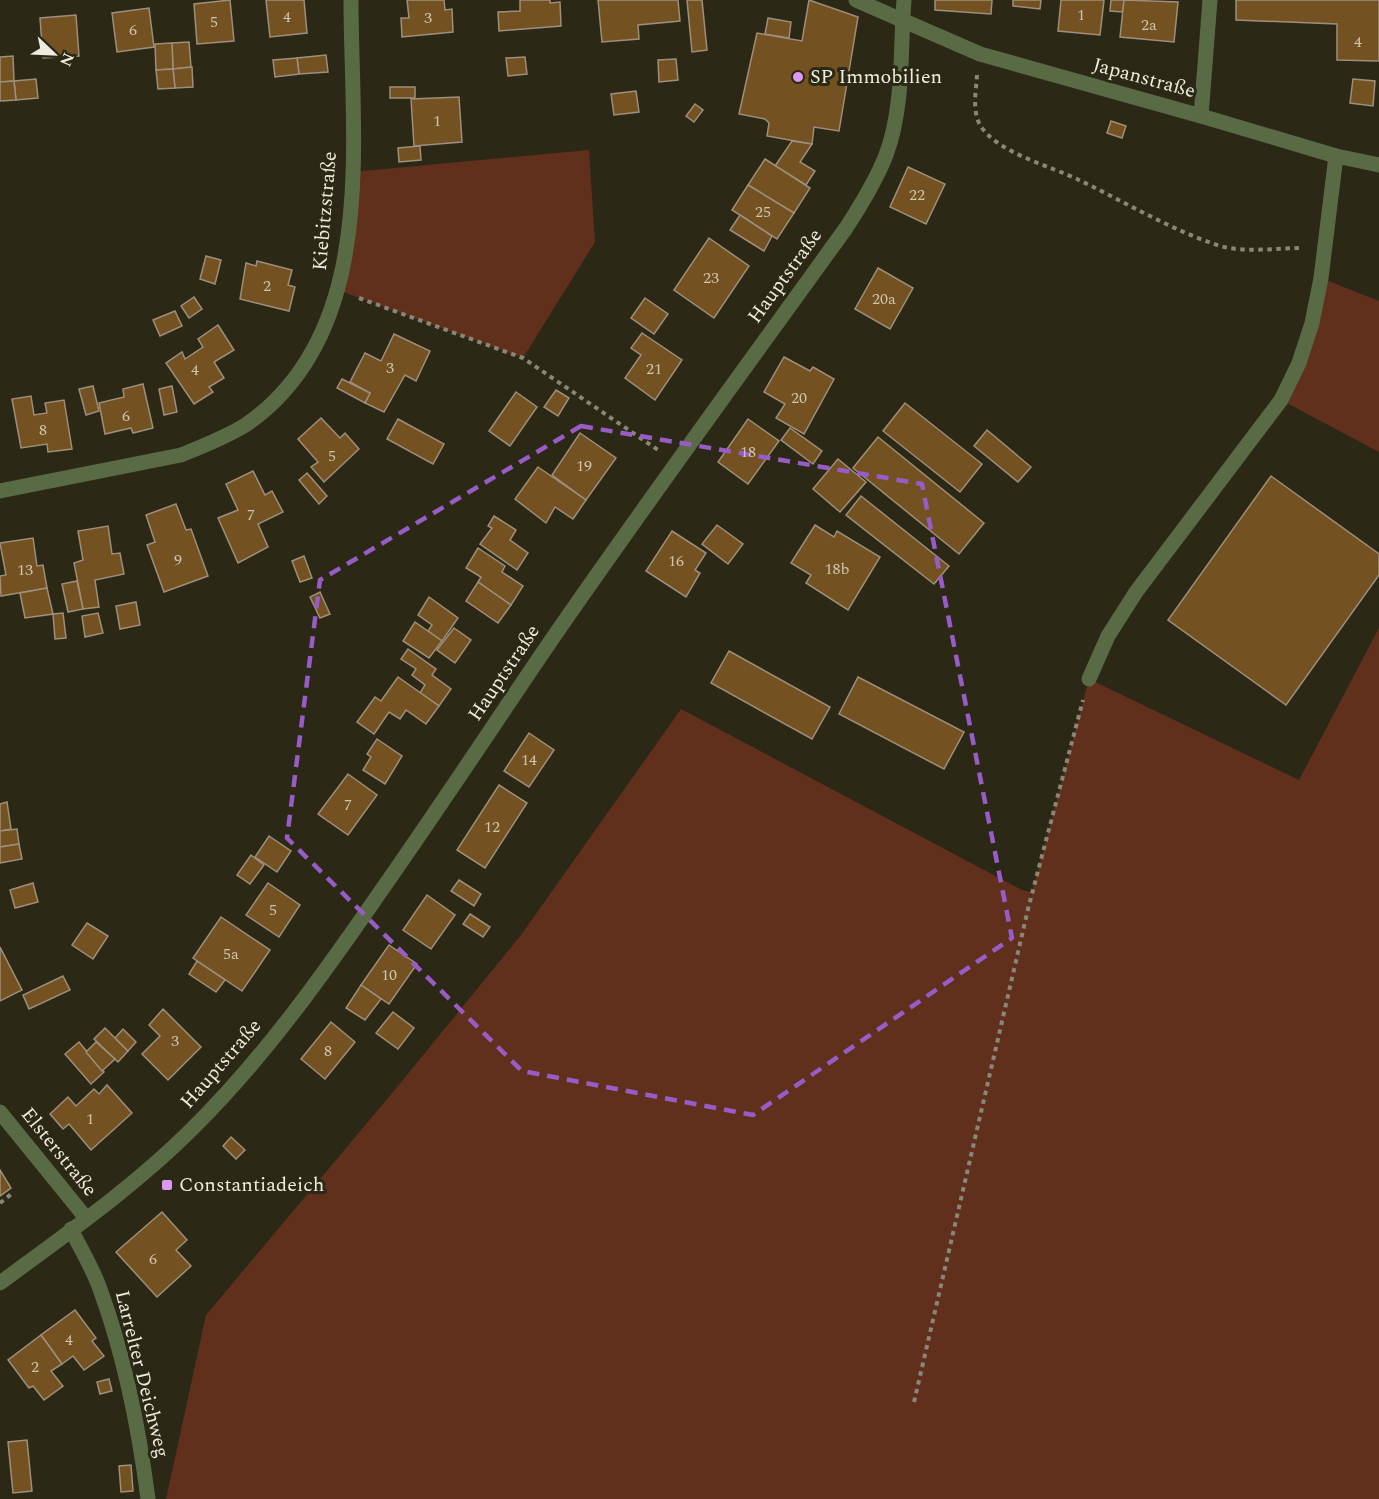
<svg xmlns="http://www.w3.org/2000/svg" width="1379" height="1499" viewBox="0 0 1379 1499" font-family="Spectral,serif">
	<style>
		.green { fill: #60301c }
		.building { fill: #735120; stroke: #9e8f7c; stroke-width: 1.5 }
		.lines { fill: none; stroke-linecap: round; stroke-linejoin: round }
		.path { stroke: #898777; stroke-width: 4; stroke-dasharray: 4.5 4.5; stroke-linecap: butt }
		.service { stroke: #586b45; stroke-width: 15 }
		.minor { stroke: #586b45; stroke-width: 15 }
		.tertiary { stroke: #586b45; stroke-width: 15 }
		.marked { fill: none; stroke: #985cc7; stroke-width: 4.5; stroke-dasharray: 12 8; stroke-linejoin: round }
		.poi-dot { fill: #dc99f4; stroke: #2b2815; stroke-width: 2 }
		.labels { text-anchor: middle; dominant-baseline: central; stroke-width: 6; stroke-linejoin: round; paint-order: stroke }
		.number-label { font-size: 16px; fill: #cec5af }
		.poi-label { font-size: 20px; fill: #edecdf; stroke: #2b2815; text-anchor: start }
		.street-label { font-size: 20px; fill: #edecdf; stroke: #2b2815 }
	</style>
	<rect width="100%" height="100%" fill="#2b2815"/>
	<g class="green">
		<polygon points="589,150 595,242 523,358 338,290 352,172"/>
		<polygon points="1321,278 1379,301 1379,452 1281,400"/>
		<polygon points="1379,628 1379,1499 166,1499 206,1315 398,1086 521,935 681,709 1022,890 1031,892 1030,900 1089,679 1299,780"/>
	</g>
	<g class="building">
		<polygon points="230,0 234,41 197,44 194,4"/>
		<polygon points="266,0 304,0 307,33 270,37"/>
		<polygon points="407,0 444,0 445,10 452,9 453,32 402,37 401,18 409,18"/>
		<polygon points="520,0 550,0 550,3 560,2 561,26 499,31 498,12 520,11"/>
		<polygon points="598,0 678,0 680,21 638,25 639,39 602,42"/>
		<polygon points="687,0 702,0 707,50 692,52"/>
		<polygon points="809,0 858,17 839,131 814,127 812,144 767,136 769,123 765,119 739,114 757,33 802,41"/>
		<polygon points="935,0 992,0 991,14 935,10"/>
		<polygon points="1013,0 1041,0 1040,9 1013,6"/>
		<polygon points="1061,0 1104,0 1100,35 1058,31"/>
		<polygon points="1111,0 1124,0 1123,12 1110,11"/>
		<polygon points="1124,0 1178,2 1174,42 1120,37"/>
		<polygon points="1236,0 1379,0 1379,61 1337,60 1337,24 1236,20"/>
		<polygon points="149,8 154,47 117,52 112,13"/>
		<polygon points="76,15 79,56 43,58 40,18"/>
		<polygon points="768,18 791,22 789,38 765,34"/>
		<polygon points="189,42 191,67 173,69 172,43"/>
		<polygon points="172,43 173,69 156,70 155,44"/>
		<polygon points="326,55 328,72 299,74 297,58"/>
		<polygon points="13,56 14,81 0,82 0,57"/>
		<polygon points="525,57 527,74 508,76 506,58"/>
		<polygon points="297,58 299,74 275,77 273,60"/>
		<polygon points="676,59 678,80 659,82 658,60"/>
		<polygon points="192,67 193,87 175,88 173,69"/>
		<polygon points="173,69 175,88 158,89 156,70"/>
		<polygon points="36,79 38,98 16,100 14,81"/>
		<polygon points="1353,79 1375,81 1373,106 1350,103"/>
		<polygon points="14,81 16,100 0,101 0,82"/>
		<rect x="390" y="87" width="25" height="11"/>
		<polygon points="636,91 639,112 614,115 611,94"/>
		<polygon points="459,97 462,142 414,146 411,99"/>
		<polygon points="695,104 703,110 694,122 686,116"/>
		<polygon points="1111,121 1126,126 1122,138 1107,133"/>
		<polygon points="792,141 812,144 800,162 815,171 806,185 775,166"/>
		<polygon points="420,146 421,160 399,162 398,148"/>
		<polygon points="765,159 810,188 794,213 748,185"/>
		<polygon points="908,167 945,184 926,224 890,207"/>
		<polygon points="748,185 794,213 777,239 732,210"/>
		<polygon points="740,215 772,236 764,251 730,230"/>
		<polygon points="709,238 749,266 714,318 674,290"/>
		<polygon points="206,256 221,260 215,284 200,279"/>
		<polygon points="257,261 292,270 288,285 295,287 289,311 240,299 246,263 256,266"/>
		<polygon points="878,268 913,288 890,329 855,309"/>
		<polygon points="194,297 202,309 189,318 181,306"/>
		<polygon points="645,298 668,314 654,334 631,318"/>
		<polygon points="175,311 182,326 160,336 153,320"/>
		<polygon points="218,325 234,350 214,362 224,378 209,387 213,392 194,404 166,363 182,352 185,359 203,347 198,339"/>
		<polygon points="642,333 682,360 655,400 625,378 641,355 631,348"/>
		<polygon points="394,334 430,351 416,381 405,375 384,412 365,403 370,393 350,382 365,353 381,361"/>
		<polygon points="784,357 810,371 813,367 834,379 804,434 776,418 785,404 764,392"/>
		<polygon points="342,379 370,393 365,403 337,388"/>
		<polygon points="143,384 153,428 133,433 131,428 105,434 99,403 124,397 123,389"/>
		<polygon points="93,386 99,411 86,415 79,389"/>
		<polygon points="172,386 177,412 164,415 159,389"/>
		<polygon points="556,390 569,398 558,416 544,407"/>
		<polygon points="516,392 537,407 510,446 489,431"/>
		<polygon points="31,396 34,415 47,413 45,403 64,400 72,449 48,452 47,444 21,448 12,399"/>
		<polygon points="905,403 982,464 960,492 883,431"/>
		<polygon points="321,418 340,438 345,433 359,449 324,482 311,467 318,462 298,439"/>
		<polygon points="398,419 444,444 433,464 387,439"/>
		<polygon points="748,419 779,441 748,484 718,462"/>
		<polygon points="790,428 822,451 813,464 781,440"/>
		<polygon points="987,430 1031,467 1018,482 974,446"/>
		<polygon points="580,433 616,458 586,500 552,475"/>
		<polygon points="878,437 984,523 959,554 853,468"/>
		<polygon points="838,459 866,482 840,512 813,489"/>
		<polygon points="538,467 586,500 573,519 555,507 546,523 515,499"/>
		<polygon points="253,471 265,495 272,491 283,512 258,524 268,547 238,563 218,518 238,510 226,484"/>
		<polygon points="307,473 327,496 319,504 299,480"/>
		<polygon points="1271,476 1379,554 1379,575 1286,705 1168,620"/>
		<polygon points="861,496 949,566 934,584 846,515"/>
		<polygon points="176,504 186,530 191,529 208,576 164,592 147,545 155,542 146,515"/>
		<polygon points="494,516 516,530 510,540 528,553 517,570 480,544 492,528 488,526"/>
		<polygon points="717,525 743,544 728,564 702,544"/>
		<polygon points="815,525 834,537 837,531 880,557 848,610 806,583 811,575 791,563"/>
		<polygon points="108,526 112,554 120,553 124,574 95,580 99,607 83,609 74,563 83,560 78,531"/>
		<polygon points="672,531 706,553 695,570 700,573 686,597 646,571"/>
		<polygon points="33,538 37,566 43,565 47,588 1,596 0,576 6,575 0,543"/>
		<polygon points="478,548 505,566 502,572 523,586 511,605 478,582 481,577 466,568"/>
		<polygon points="304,556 312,578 300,582 292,561"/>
		<polygon points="77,581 83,609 68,612 62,584"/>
		<polygon points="478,582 511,605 498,623 466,601"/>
		<polygon points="47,588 53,614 25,618 20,593"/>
		<polygon points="320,592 330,614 320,618 310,597"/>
		<polygon points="429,597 458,618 442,641 428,631 432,625 418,615"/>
		<polygon points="136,602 140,625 120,629 116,606"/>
		<polygon points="63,613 66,638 55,639 53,614"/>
		<polygon points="98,613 103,633 85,637 82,616"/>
		<polygon points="415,622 442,641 429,658 403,641"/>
		<polygon points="454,628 471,640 455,663 437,650"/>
		<polygon points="408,649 436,669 432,675 451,689 439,706 420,693 425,685 412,675 416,669 401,659"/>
		<polygon points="729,651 830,707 812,739 711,683"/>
		<polygon points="398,677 439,706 426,724 406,710 400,719 389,712 374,734 357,722 375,697 381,701"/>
		<polygon points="858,677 964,732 944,769 839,714"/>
		<polygon points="529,733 554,750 529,787 504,771"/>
		<polygon points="377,739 402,756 385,784 363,770 371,757 367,754"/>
		<polygon points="348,774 377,795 348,835 318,814"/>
		<polygon points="499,785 527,803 485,868 457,850"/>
		<polygon points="7,802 11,829 0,831 0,804"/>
		<polygon points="17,829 19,844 0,847 0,831"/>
		<polygon points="269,836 291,851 277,872 255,857"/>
		<polygon points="19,844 22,859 0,863 0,847"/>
		<polygon points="251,855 264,865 250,884 237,875"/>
		<polygon points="459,880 481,894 474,906 451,891"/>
		<polygon points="33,883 38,902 15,908 10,890"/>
		<polygon points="268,883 300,905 279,937 246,915"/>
		<polygon points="427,895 455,915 431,949 403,930"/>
		<polygon points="470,914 490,927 483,937 463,924"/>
		<polygon points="221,917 270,950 242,991 193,958"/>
		<polygon points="87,923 108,936 93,959 72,945"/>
		<polygon points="389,945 417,964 389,1004 361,985"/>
		<polygon points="0,947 22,990 0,1001"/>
		<polygon points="197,961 225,980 216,992 189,974"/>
		<polygon points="63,976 70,990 29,1009 23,995"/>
		<polygon points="361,985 381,999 365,1020 346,1008"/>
		<polygon points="163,1009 201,1047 168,1080 142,1054 160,1036 149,1025"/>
		<polygon points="393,1012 414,1028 398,1049 376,1033"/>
		<polygon points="331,1022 355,1042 325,1079 301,1059"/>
		<polygon points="105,1028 128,1051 118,1062 94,1039"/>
		<polygon points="123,1029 136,1042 128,1051 115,1038"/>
		<polygon points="79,1042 104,1072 91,1084 65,1054"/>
		<polygon points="96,1042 115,1059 102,1071 86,1052"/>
		<polygon points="107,1085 132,1113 91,1150 69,1124 63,1129 50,1114 68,1097 76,1106 94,1089 99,1094"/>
		<polygon points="231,1137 245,1150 236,1159 223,1146"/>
		<polygon points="0,1170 11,1188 0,1196"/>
		<polygon points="162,1212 187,1240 176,1250 191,1266 157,1297 116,1252"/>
		<polygon points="75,1310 96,1338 92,1341 104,1356 84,1370 73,1356 62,1364 41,1335"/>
		<polygon points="41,1335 62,1364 51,1371 63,1386 44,1400 33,1386 29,1388 8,1360"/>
		<polygon points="109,1379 112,1391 100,1394 97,1382"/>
		<polygon points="27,1440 32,1491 13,1493 8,1442"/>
		<polygon points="131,1465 133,1491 121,1492 119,1466"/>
	</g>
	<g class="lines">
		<g class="path">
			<path d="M977 75C976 91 972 110 980 125 997 153 1051 166 1079 180 1125 202 1171 230 1220 246 1245 253 1277 248 1302 248"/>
			<polyline points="359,298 523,358 658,450"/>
			<polyline points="0,1203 14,1192"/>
			<polyline points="914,1402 1028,909 1083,700"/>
		</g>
		<polyline class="service" points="1089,679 1108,636 1136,592 1281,400 1299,363 1312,323 1321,278 1336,156"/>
		<g class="minor">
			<polyline points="856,0 980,54 1201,116 1336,156 1379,165"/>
			<polyline points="1201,116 1210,0"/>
			<path d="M0 491 181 455C203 446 227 437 247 424 380 331 351 140 351 0"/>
			<polyline points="0,1112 86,1218"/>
			<path d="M71 1229C81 1250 94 1270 101 1292 125 1358 139 1429 148 1499"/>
		</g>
		<path class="tertiary" d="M0 1283C66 1234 134 1187 192 1129 265 1057 325 972 383 888 439 808 493 726 548 645 645 504 746 367 846 228 861 205 876 181 886 155 904 107 900 51 904 0"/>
	</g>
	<path class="marked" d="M581 426 922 484 1012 938 753 1115 522 1071 287 838 320 580Z"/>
	<g class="poi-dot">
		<circle cx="798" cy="77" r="6"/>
		<rect x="161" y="1179" width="12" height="12" rx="3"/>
	</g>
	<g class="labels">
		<g class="number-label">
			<text x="1081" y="15">1</text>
			<text x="287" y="17">4</text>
			<text x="428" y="18">3</text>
			<text x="214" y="22">5</text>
			<text x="1149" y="25">2a</text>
			<text x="133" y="30">6</text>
			<text x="1358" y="42">4</text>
			<text x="437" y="121">1</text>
			<text x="917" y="195">22</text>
			<text x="763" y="212">25</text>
			<text x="711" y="278">23</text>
			<text x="267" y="286">2</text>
			<text x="884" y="299">20a</text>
			<text x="390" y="368">3</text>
			<text x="654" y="369">21</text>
			<text x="195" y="370">4</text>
			<text x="799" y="398">20</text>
			<text x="126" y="416">6</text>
			<text x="43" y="430">8</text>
			<text x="748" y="452">18</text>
			<text x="332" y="456">5</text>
			<text x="584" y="466">19</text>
			<text x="251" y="515">7</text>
			<text x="178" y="560">9</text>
			<text x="676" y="561">16</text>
			<text x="837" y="569">18b</text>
			<text x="25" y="570">13</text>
			<text x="529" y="760">14</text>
			<text x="348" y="805">7</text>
			<text x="492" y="827">12</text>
			<text x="273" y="910">5</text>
			<text x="231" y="954">5a</text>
			<text x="389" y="975">10</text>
			<text x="175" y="1041">3</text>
			<text x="328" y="1051">8</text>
			<text x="90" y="1119">1</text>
			<text x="153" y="1259">6</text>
			<text x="69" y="1340">4</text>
			<text x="35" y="1367">2</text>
		</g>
		<g class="poi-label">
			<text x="810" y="77">SP Immobilien</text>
			<text x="179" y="1185">Constantiadeich</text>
		</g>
		<g class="street-label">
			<text transform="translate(1144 78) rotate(15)">Japanstraße</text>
			<text transform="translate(325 211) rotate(-85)">Kiebitzstraße</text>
			<text transform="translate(785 276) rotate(-54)">Hauptstraße</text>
			<text transform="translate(504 673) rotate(-56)">Hauptstraße</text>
			<text transform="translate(221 1064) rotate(-49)">Hauptstraße</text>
			<text transform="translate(59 1152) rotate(51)">Elsterstraße</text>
			<text transform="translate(142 1374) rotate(76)">Larrelter Deichweg</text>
		</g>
	</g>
	<g transform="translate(54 54) rotate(113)" stroke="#2b2815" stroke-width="4.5" paint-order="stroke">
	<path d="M0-4.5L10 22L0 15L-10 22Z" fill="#edecdf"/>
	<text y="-9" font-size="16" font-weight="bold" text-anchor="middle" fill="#edecdf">N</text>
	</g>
</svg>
